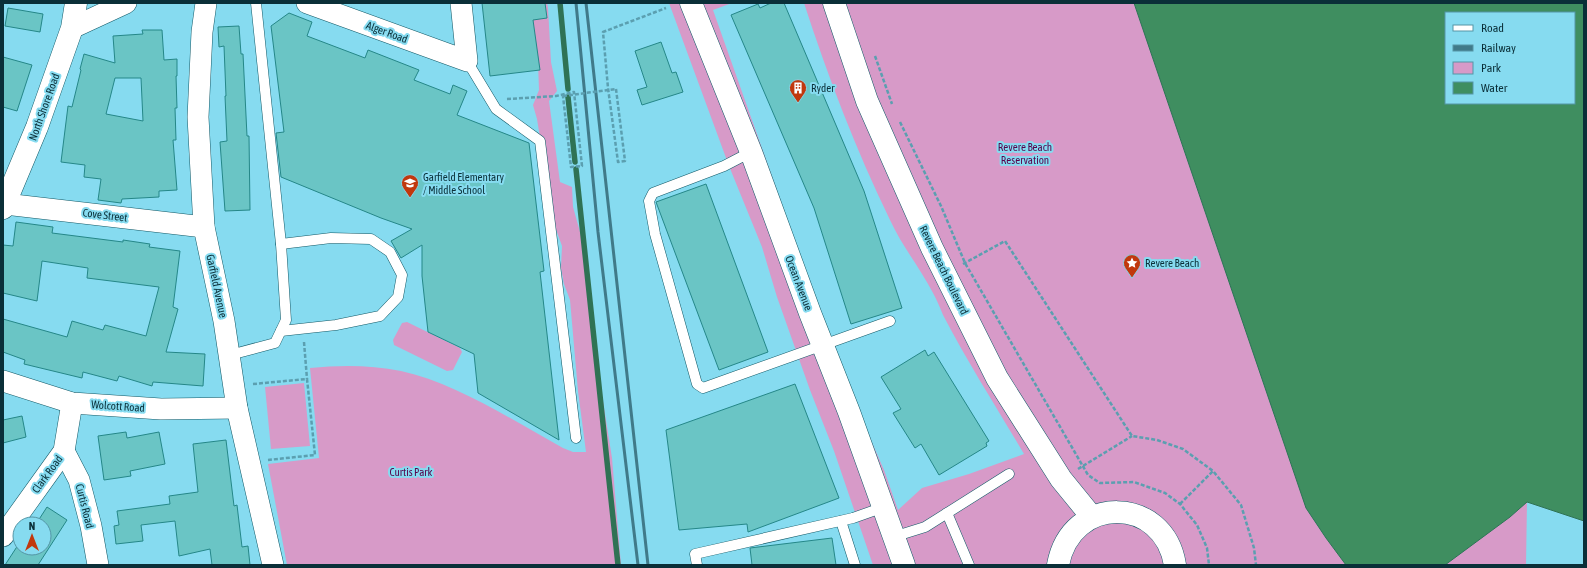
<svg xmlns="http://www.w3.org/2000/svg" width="1587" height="568" viewBox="0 0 1587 568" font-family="'Asap Condensed',sans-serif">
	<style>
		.green { fill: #d79ac8 }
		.water { fill: #3f8e60; stroke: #2f7254; fill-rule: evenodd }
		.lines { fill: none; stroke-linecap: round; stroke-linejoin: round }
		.stream { stroke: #2f7254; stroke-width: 5.5 }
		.building { fill: #6ac5c5; stroke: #258788; fill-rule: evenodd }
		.lane-casing { stroke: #125967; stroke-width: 11 }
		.street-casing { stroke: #125967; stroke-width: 22 }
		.secondary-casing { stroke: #125967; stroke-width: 23 }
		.path { stroke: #5b9fb0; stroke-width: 2.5; stroke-dasharray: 4 2; stroke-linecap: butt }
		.lane { stroke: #fff; stroke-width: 10 }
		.street { stroke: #fff; stroke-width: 21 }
		.secondary { stroke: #fff; stroke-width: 22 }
		.rail { stroke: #407a89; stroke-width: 3 }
		.path-bridge { stroke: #5b9fb0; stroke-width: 2.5; stroke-dasharray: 4 2; stroke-linecap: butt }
		.labels { text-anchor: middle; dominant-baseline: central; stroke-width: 4; stroke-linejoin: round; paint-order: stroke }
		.street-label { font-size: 11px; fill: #0a2f38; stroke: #86dbf0 }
		.poi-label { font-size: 11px; fill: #0a2f38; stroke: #86dbf0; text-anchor: start }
		.park-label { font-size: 11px; fill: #56024a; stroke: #86dbf0 }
	</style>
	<rect width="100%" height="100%" fill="#86dbf0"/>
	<g class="green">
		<path d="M530 3H547L548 8 551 62 557 91 549 101 560 182 572 187 573 207 584 246 597 364 612 458 621 565H287L268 464 319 458 310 368C341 365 371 365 401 371 456 383 514 421 563 448L573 452H586L578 391 570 300 564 284 561 268 562 246 554 224 537 119 533 105 539 90 538 62Z"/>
		<path d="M669 3H732L713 10 797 247 808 283 859 413 884 470 898 510 922 488 969 474 1024 454C997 408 968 363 943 315 940 308 937 300 933 293 920 268 902 246 890 220 856 150 828 77 804 3H1134L1306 508 1326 538 1346 565H873L834 451 810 390 777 297 762 247 729 166Z"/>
		<polygon points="407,322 460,348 462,352 453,370 447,371 394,345 393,340 402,323"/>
		<polygon points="304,383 310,446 271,449 265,387"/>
		<polygon points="1527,502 1526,565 1445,565 1510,517"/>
	</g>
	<path class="water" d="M1134 3H1584V521L1527 502 1510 517 1445 565H1346L1326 538 1306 508ZM1446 13H1574V103H1446Z"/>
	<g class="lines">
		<g class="stream">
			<polyline points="560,3 568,89"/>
			<polyline points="568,97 575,162"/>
			<polyline points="576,169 618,565"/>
		</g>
	</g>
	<g class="building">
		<polygon points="482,3 545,3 547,18 533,20 540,70 490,76"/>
		<polygon points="771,3 784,3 864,191 902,308 851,324 814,208 731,15 758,4 760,8"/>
		<polygon points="8,8 43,14 40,32 5,26"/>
		<polygon points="289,13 312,22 307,36 365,58 368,50 419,70 414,80 450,94 453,85 467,91 457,115 529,143 544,271 540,272 559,440 478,393 474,354 428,332 422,276 422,245 401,258 391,241 412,229 381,218 281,177 276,133 284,132 271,26"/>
		<polygon points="239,26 241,54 243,54 247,136 249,136 250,210 225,211 220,142 227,141 225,96 226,96 224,46 219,47 218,27"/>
		<path d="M142 30H162L164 60 177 59V76H176L177 108H175L176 140H173L177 190 159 191V197L122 199 121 203 98 200 101 179 84 177 85 165 61 162 68 106 72 107 81 70 80 69 84 54 115 63 113 36 143 34ZM115 78H141L143 121 106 114Z"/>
		<polygon points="661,42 672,73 676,72 683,92 642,105 637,90 647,87 635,51"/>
		<polygon points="3,57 32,65 17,111 3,107"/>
		<polygon points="706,184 768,352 719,370 656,202"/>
		<polygon points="16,222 53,227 52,233 123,242 123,240 150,244 149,247 180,251 173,307 178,309 166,352 205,354 203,386 153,382 152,386 119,376 117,381 83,372 82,378 24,364 25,360 3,352 3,319 67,337 72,321 103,330 105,325 146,336 159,287 87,278 88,268 42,261 37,301 3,293 3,245 13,246"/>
		<polygon points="925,350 928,356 934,352 989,441 986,443 987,446 939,475 921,444 915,448 893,413 901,409 881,377"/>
		<polygon points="795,384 839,498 748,532 747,524 679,530 666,430"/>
		<polygon points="22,416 26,437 3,443 3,420"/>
		<polygon points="126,432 127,438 159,432 165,464 130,471 131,476 104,480 98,436"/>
		<polygon points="226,440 234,506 237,505 242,547 248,546 250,565 212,565 210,549 179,556 175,521 141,525 143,541 116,544 114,526 119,525 117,511 170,504 169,496 198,492 193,444"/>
		<polygon points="47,507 67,520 38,565 5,565 20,542 20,548 44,548 44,524 36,524"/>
		<polygon points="832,538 836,565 752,565 750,548"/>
	</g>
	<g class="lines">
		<g class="lane-casing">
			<g id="lane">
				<polyline points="467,61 496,109 540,141 576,438"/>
				<polyline points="751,152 724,166 653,193 649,201 655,234 697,384 703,388 890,321"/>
				<polyline points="281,331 336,325 380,316 398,297 402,275 390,252 371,239 331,238 281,244"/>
				<polyline points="230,355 275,343 286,320 281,244 256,3"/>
				<polyline points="947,513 969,565"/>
				<polyline points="841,521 855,565"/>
				<polyline points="893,537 925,527 1009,474"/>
				<polyline points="697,565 695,554 853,518 884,507"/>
			</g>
		</g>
		<g class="street-casing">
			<g id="street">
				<polyline points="206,3 202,32 198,117 204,227 224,321 237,408 273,565"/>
				<polyline points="307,3 467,61 461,3"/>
				<polyline points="72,28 126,3"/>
				<polyline points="5,204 204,227"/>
				<polyline points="3,381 72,403 161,409 237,408"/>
				<polyline points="64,451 79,480 91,526 98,565"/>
				<polyline points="3,536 64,451 72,403"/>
			</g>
		</g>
		<g class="secondary-casing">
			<g id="secondary">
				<polyline points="691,3 751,152 810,313 849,412 904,565"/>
				<polyline points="834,3 867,101 932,248 997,378 1061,479 1092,517"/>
				<polyline points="3,208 37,127 72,28 76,3"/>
				<path d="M1058 565C1071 494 1164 495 1175 565"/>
			</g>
		</g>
		<g class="path">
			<polyline points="875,56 892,104"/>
			<polyline points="616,89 625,161 618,162 608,88 603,32 666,8"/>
			<polyline points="507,99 556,96 574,92 582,166 571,167 563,96"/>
			<polyline points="900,122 941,206 965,263 1088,475 1100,483 1134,482 1165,493 1180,504 1197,525 1207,548 1209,565"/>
			<polyline points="963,264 1005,241 1132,436 1157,440 1183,449 1213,471 1241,505 1254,548 1256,565"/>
			<polyline points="304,342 307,379"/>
			<polyline points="253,384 307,379 315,455 268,460"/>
			<polyline points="1078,469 1132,436"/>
			<polyline points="1180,504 1213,471"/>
		</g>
		<use href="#lane" class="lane"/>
		<use href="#street" class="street"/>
		<use href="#secondary" class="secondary"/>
		<g class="rail">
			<polyline points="576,3 598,232 638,565"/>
			<polyline points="586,3 648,565"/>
		</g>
		<polyline class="path-bridge" points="563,96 616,89"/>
	</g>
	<defs>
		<g id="building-pin" transform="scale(0.9)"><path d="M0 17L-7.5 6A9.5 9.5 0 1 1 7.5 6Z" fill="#c1380d" stroke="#86dbf0"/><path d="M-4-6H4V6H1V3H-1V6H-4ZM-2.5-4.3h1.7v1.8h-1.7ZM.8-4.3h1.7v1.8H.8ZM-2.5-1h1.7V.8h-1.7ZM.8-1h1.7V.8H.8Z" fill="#fff"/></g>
		<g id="school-pin" transform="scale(0.9)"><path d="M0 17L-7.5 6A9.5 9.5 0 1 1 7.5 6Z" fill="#c1380d" stroke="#86dbf0"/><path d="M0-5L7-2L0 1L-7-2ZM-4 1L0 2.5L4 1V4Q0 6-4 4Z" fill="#fff"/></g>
		<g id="sight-pin" transform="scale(0.9)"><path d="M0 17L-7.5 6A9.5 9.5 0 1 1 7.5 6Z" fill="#c1380d" stroke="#86dbf0"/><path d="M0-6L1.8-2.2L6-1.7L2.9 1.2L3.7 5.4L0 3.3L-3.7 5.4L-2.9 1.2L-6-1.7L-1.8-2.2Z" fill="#fff"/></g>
	</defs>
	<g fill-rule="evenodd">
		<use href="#building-pin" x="798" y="88"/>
		<use href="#school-pin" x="410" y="183"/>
		<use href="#sight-pin" x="1132" y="263"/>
	</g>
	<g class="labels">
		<g class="street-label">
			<text transform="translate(387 32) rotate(20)">Alger Road</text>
			<text transform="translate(44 107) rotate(-70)">North Shore Road</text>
			<text transform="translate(105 215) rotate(7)">Cove Street</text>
			<text transform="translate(944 270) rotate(64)">Revere Beach Boulevard</text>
			<text transform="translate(799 283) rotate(69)">Ocean Avenue</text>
			<text transform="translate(217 286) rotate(78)">Garfield Avenue</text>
			<text transform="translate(118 406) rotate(4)">Wolcott Road</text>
			<text transform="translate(47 474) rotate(-54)">Clark Road</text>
			<text transform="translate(85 506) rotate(76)">Curtis Road</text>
		</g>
		<g class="poi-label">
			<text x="811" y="88">Ryder</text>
			<text x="423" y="177">Garfield Elementary<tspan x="423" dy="13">/ Middle School</tspan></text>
			<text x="1145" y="263">Revere Beach</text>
		</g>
		<g class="park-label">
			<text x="1025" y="147">Revere Beach<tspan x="1025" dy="13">Reservation</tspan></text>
			<text x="411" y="472">Curtis Park</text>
		</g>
	</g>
	<rect width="1587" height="568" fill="none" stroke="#0a2f38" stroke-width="8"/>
	<rect x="1445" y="12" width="130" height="92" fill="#86dbf0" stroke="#5496a6"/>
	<rect x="1453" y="25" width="20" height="6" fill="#ffffff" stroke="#5496a6"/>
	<text x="1481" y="32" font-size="12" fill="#0a2f38">Road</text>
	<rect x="1453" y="45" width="20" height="6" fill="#407a89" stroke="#5496a6"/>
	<text x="1481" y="52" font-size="12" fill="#0a2f38">Railway</text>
	<rect x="1453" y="62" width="20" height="12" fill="#d79ac8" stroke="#5496a6"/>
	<text x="1481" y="72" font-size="12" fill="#0a2f38">Park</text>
	<rect x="1453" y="82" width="20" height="12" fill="#3f8e60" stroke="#5496a6"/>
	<text x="1481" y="92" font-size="12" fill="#0a2f38">Water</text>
	<g transform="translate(32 536)"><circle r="19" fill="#86dbf0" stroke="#5496a6"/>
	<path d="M0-3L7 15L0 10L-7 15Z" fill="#c1380d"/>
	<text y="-6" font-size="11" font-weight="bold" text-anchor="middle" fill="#0a2f38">N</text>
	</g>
</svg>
